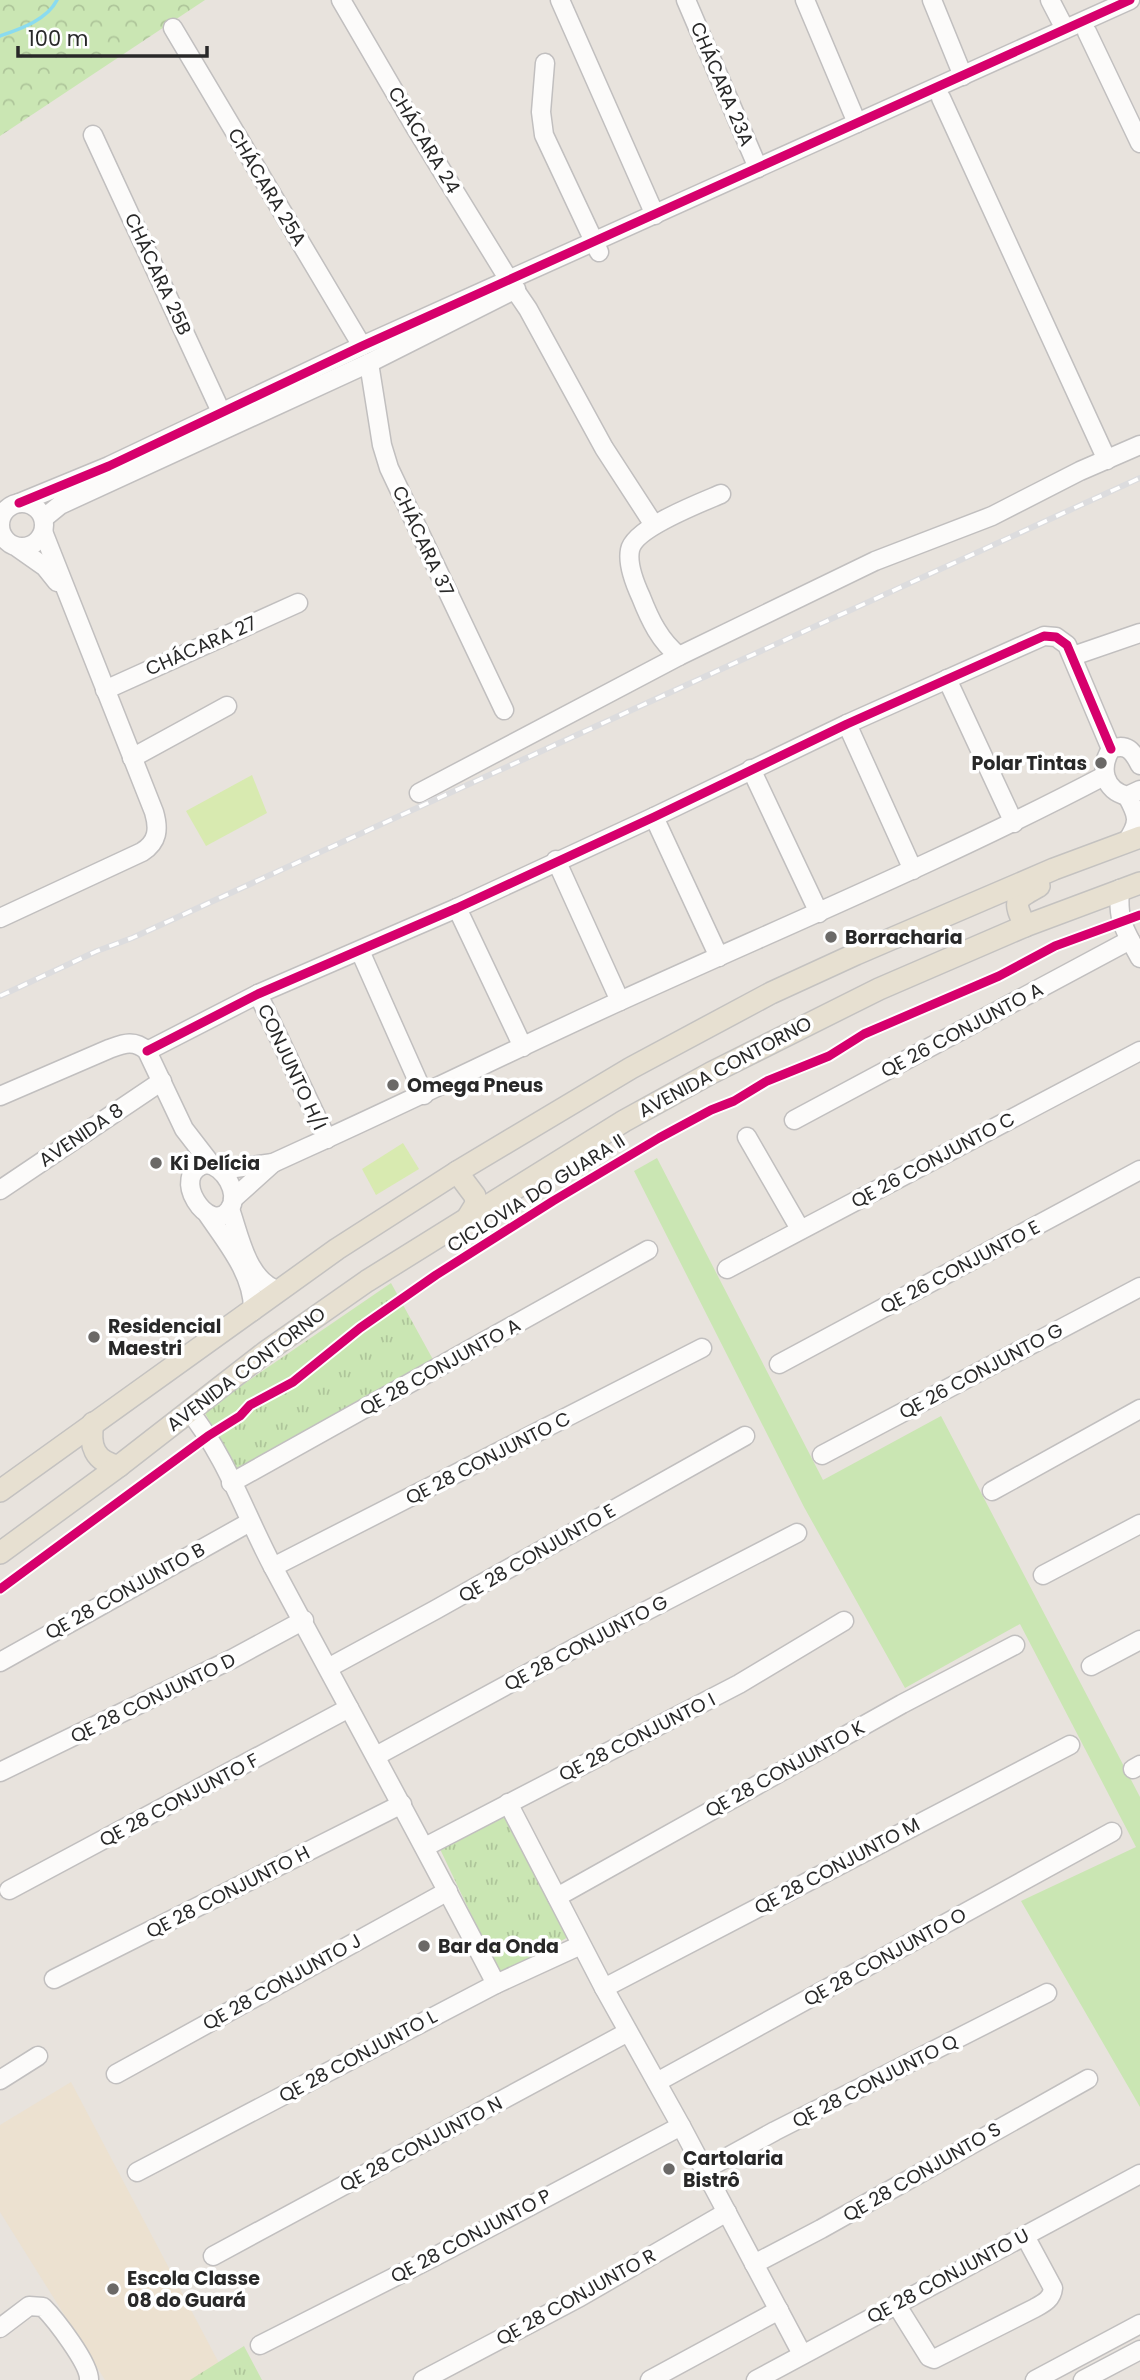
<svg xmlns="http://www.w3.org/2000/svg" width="1140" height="2380" viewBox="0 0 1140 2380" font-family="Poppins,sans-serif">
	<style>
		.education { fill: #ece1d0 }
		.grass { fill: #cae6b3 }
		.forest { fill: url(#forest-crowns) }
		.park { fill: url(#park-tufts) }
		.pitch { fill: #d8eab0 }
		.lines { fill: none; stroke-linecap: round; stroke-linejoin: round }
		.stream { stroke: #8adbf0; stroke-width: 3.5 }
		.minor-casing { stroke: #c1bfbf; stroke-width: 21 }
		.major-casing { stroke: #c4c2c0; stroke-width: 24 }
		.minor { stroke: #fcfbfa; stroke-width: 18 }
		.major { stroke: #e7e0d1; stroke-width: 21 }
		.rail-casing { stroke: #dcdcde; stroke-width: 6 }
		.rail { stroke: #fff; stroke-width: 3.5; stroke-dasharray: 10; stroke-linecap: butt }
		.cycleway-casing { stroke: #fff; stroke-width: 13 }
		.cycleway { stroke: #d6006c; stroke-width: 9 }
		.poi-dot { fill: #6b6967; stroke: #fff; stroke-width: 2.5 }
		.labels { text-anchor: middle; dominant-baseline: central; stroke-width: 7; stroke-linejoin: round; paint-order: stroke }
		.street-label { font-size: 19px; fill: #282828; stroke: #fff }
		.poi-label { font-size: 19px; font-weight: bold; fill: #282828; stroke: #fff; text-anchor: start }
	</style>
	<defs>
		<pattern id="forest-crowns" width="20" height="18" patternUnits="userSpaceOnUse" patternTransform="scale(1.75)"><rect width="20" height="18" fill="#cae6b3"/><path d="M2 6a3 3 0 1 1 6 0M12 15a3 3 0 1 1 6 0" fill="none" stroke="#aec59a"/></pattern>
		<pattern id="park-tufts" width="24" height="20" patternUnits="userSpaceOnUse" patternTransform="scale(1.75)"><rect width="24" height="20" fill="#cae6b3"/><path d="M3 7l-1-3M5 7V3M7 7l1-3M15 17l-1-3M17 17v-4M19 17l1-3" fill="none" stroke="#aec59a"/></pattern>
	</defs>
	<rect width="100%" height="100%" fill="#e8e3dd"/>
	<polygon class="education" points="71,2082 220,2365 195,2380 105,2380 0,2212 0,2125"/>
	<polygon class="grass" points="657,1158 823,1480 941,1416 1140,1797 1140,2107 1021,1901 1136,1847 1020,1624 905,1688 804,1507 634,1171"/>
	<polygon class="forest" points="0,0 205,0 0,136"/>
	<g class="park">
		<polygon points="391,1283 436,1365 237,1474 204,1411"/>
		<polygon points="505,1814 570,1936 500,1975 439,1847"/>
		<polygon points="244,2346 262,2380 190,2380"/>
	</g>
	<g class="pitch">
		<polygon points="252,775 267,813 206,846 186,811"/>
		<polygon points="403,1143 419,1169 376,1195 362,1169"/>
	</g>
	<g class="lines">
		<path class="stream" d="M0 36C20 29 47 20 57 0"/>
		<g class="minor-casing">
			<g id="minor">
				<polyline points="341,0 415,127 509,280"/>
				<polyline points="560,0 655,215"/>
				<polyline points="686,0 758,168"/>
				<polyline points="805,0 857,123"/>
				<polyline points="932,0 963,76"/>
				<polyline points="1050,0 1065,29"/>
				<polyline points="173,28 362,346"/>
				<polyline points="1087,32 1140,143"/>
				<polyline points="545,63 541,112 544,135 599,252"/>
				<polyline points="941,98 1107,460"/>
				<polyline points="93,135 222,414"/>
				<polyline points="515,290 528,309 604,448 654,525"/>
				<polyline points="369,363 382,445 389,468 504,710"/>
				<circle cx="22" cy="525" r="22"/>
				<polyline points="19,503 109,466 362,346 1130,0"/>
				<polyline points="44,518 60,505 369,363 516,289"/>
				<polyline points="18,548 45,567 57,582"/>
				<path d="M679 656C660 641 650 620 641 597 635 584 627 565 630 550 634 528 700 503 721 494"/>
				<polyline points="1073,656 1140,633"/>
				<polyline points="947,679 1014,823"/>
				<polyline points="105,690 298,603"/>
				<polyline points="847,724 913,870"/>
				<polyline points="132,758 227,706"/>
				<path d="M1140 765C1133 751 1127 743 1111 749 1099 768 1104 790 1127 796L1140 790"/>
				<polyline points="751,769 819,913"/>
				<polyline points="419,793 679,656 875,561 992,516 1080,471 1140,445"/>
				<path d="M1127 796C1138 816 1140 822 1127 841"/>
				<polyline points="654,817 719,957"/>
				<polyline points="556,860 620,1001"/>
				<path d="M1120 889C1117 922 1125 930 1140 958"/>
				<polyline points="457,908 523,1047"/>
				<path d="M0 918 142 852C158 842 159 829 154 812L44 534"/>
				<polyline points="360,951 424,1095"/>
				<polyline points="258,994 327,1139"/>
				<polyline points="147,1051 258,994 457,908 654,817 847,724 1044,636 1056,637 1067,645 1111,749"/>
				<path d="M0 1096 109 1049C123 1044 134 1039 147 1051L184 1129 211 1164"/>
				<polyline points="794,1120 1130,940"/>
				<polyline points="747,1137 800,1229"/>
				<path d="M206 1164C224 1165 241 1194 229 1210 210 1237 167 1174 206 1164Z"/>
				<path d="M221 1170 273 1163 308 1147C412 1100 515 1049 620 1001 782 927 946 859 1104 776"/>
				<polyline points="0,1190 162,1081"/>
				<polyline points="233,1199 273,1163"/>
				<path d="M230 1209C240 1237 247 1282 280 1291"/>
				<path d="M208 1215C227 1243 254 1275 253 1311"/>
				<polyline points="727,1269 1140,1051"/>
				<polyline points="779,1364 1140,1170"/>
				<path d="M189 1411C226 1456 245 1514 272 1565 347 1705 423 1843 496 1984"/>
				<polyline points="822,1455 1140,1287"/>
				<polyline points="231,1483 648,1250"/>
				<polyline points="992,1491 1140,1409"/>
				<polyline points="273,1567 702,1348"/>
				<polyline points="1043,1575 1140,1524"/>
				<polyline points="0,1662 250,1522"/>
				<polyline points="1091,1666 1140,1640"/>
				<polyline points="328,1668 435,1610 745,1436"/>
				<polyline points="376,1756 584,1643 797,1533"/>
				<polyline points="1133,1769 1140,1765"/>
				<polyline points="0,1772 232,1659 304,1620"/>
				<polyline points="508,1803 604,1988 681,2126 802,2354"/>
				<polyline points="425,1847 739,1684 844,1621"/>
				<polyline points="9,1890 349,1708"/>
				<polyline points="557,1897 902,1704 1015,1645"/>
				<polyline points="54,1979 402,1804"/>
				<polyline points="604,1988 1070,1745"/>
				<polyline points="116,2074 448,1891"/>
				<polyline points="0,2080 38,2056"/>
				<polyline points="657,2082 1112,1832"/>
				<polyline points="704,2170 775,2131 1047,1993"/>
				<polyline points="137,2172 496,1984 581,1945"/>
				<polyline points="213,2256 628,2032"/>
				<polyline points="754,2264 821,2229 1088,2079"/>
				<path d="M896 2304 929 2357 934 2359 1035 2308C1044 2303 1052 2299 1053 2288L1025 2236"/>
				<path d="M0 2328 29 2306 43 2307C55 2319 90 2364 89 2380"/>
				<polyline points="260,2345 434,2257 681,2126"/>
				<polyline points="423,2380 580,2297 727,2212"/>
				<polyline points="650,2380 779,2310"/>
				<polyline points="756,2380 1140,2174"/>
				<polyline points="1035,2380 1140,2324"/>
				<polyline points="1083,2380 1140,2350"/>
			</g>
		</g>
		<g class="major-casing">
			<g id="major">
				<path d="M1025 926C1013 900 1014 900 1039 886"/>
				<polyline points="457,1172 475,1196 476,1204 468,1217"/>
				<path d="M93 1423C89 1445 94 1462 119 1466"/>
				<polyline points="0,1491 337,1249 457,1172 631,1068 771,993 856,954 1054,869 1140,837"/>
				<polyline points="0,1553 119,1466 267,1351 367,1281 624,1121 711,1073 879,989 1025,926 1140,883"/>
			</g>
		</g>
		<use href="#minor" class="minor"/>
		<use href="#major" class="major"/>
		<g class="rail-casing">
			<polyline id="rail" points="0,996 97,951 132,938 1140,478"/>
		</g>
		<use href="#rail" class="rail"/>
		<g class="cycleway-casing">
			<g id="cycleway">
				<polyline points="19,503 109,466 362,346 1130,0"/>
				<polyline points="147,1051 258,994 457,908 654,817 847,724 1044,636 1056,637 1067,645 1111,749"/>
				<polyline points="0,1589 208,1436 240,1416 250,1405 293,1382 360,1328 436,1275 553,1201 659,1138 711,1110 734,1101 767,1081 829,1056 864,1034 999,976 1055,946 1140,915"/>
			</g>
		</g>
		<use href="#cycleway" class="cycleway"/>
	</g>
	<g class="poi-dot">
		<circle cx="1101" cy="763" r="7"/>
		<circle cx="831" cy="937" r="7"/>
		<circle cx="393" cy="1085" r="7"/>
		<circle cx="156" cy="1163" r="7"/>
		<circle cx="94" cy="1337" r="7"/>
		<circle cx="424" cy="1946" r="7"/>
		<circle cx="669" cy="2169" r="7"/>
		<circle cx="113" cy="2289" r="7"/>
	</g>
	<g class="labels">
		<g class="street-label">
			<text transform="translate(722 84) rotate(67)">CHÁCARA 23A</text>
			<text transform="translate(424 140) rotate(59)">CHÁCARA 24</text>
			<text transform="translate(267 187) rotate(59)">CHÁCARA 25A</text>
			<text transform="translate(158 274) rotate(65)">CHÁCARA 25B</text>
			<text transform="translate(423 541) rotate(65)">CHÁCARA 37</text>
			<text transform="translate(201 646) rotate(-24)">CHÁCARA 27</text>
			<text transform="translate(962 1030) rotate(-28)">QE 26 CONJUNTO A</text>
			<text transform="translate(292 1067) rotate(65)">CONJUNTO H/I</text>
			<text transform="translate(725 1067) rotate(-28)">AVENIDA CONTORNO</text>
			<text transform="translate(81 1135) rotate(-34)">AVENIDA 8</text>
			<text transform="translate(933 1160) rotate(-28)">QE 26 CONJUNTO C</text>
			<text transform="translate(536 1193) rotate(-32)">CICLOVIA DO GUARA II</text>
			<text transform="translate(960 1267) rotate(-28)">QE 26 CONJUNTO E</text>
			<text transform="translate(440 1367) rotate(-29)">QE 28 CONJUNTO A</text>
			<text transform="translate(246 1369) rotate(-37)">AVENIDA CONTORNO</text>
			<text transform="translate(981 1371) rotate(-28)">QE 26 CONJUNTO G</text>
			<text transform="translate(488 1458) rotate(-27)">QE 28 CONJUNTO C</text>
			<text transform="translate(537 1553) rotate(-30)">QE 28 CONJUNTO E</text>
			<text transform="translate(125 1591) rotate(-29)">QE 28 CONJUNTO B</text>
			<text transform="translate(586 1643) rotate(-28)">QE 28 CONJUNTO G</text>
			<text transform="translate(153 1698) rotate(-26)">QE 28 CONJUNTO D</text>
			<text transform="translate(637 1737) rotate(-27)">QE 28 CONJUNTO I</text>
			<text transform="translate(785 1769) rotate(-29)">QE 28 CONJUNTO K</text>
			<text transform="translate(179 1800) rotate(-28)">QE 28 CONJUNTO F</text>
			<text transform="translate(837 1866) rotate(-28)">QE 28 CONJUNTO M</text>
			<text transform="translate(228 1892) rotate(-27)">QE 28 CONJUNTO H</text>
			<text transform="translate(885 1957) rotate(-29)">QE 28 CONJUNTO O</text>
			<text transform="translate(282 1982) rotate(-29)">QE 28 CONJUNTO J</text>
			<text transform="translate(358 2056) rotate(-28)">QE 28 CONJUNTO L</text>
			<text transform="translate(875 2081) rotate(-27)">QE 28 CONJUNTO Q</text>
			<text transform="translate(421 2144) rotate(-28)">QE 28 CONJUNTO N</text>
			<text transform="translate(922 2172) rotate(-30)">QE 28 CONJUNTO S</text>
			<text transform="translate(471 2236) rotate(-28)">QE 28 CONJUNTO P</text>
			<text transform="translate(948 2276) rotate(-28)">QE 28 CONJUNTO U</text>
			<text transform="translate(576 2297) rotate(-29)">QE 28 CONJUNTO R</text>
		</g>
		<g class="poi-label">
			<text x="1087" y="763" text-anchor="end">Polar Tintas</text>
			<text x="845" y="937">Borracharia</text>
			<text x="407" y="1085">Omega Pneus</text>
			<text x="170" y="1163">Ki Delícia</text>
			<text x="108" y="1326">Residencial<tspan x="108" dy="22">Maestri</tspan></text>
			<text x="438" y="1946">Bar da Onda</text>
			<text x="683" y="2158">Cartolaria<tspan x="683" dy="22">Bistrô</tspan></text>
			<text x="127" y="2278">Escola Classe<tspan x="127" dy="22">08 do Guará</tspan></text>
		</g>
	</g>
	<path d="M18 46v10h189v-10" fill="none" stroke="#282828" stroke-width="3.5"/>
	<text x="28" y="46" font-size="21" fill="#282828" stroke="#ffffff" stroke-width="5" paint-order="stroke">100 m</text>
</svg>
